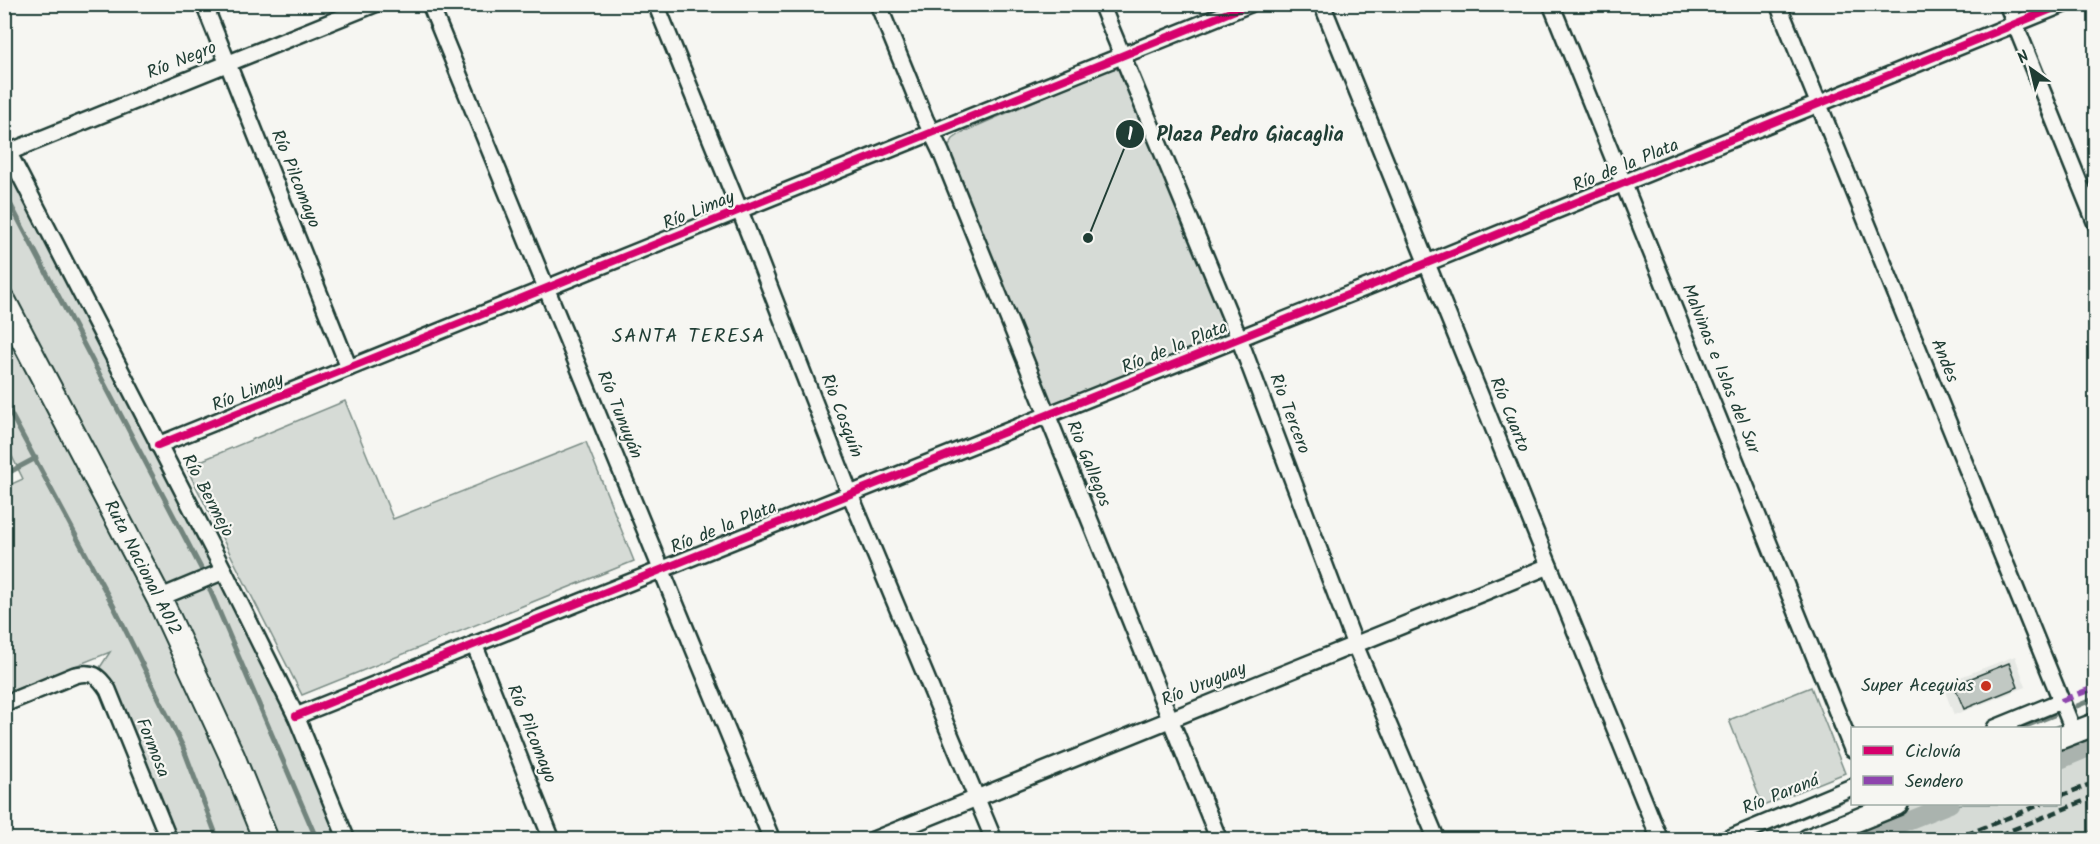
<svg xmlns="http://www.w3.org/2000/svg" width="2100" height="844" viewBox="0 0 2100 844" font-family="Kalam,sans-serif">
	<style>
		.built { fill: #e6e8e4 }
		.green { fill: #d6dbd6; stroke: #7a8c85; stroke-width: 1.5 }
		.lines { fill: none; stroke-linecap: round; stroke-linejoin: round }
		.stream { stroke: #72847d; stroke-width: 5 }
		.canal { stroke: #aab3ae; stroke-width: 18 }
		.building { fill: #c1c8c3; stroke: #1f3d34; stroke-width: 1.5 }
		.minor-casing { stroke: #1f3d34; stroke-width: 20 }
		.secondary-casing { stroke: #1f3d34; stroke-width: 26 }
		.trunk-casing { stroke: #1f3d34; stroke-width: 28 }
		.minor { stroke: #f6f6f2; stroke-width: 15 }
		.secondary { stroke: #f6f6f2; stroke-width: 21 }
		.trunk { stroke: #f6f6f2; stroke-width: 24 }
		.rail { stroke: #1f3d34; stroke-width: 4.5; stroke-dasharray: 9 4.5; stroke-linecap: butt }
		.quiet { stroke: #8e44ad; stroke-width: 6; stroke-dasharray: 12 6; stroke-linecap: butt }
		.cycleway-casing { stroke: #f6f6f2; stroke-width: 11 }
		.cycleway { stroke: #d6006c; stroke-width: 8 }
		.poi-dot { fill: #c8321e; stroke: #f6f6f2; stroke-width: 2 }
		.labels { text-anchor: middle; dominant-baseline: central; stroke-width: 4.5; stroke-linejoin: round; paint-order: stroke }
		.street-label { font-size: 18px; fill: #1f3d34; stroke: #f6f6f2 }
		.poi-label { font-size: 18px; fill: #1f3d34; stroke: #f6f6f2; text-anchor: end }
		.neighbourhood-label { font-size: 20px; letter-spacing: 1.5px; fill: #1f3d34; stroke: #f6f6f2 }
		.leader { fill: none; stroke: #1f3d34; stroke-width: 2 }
		.callout-dot { fill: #1f3d34; stroke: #f6f6f2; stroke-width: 2 }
		.mark-label { font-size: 18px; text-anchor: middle; font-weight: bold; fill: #fff }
		.callout-label { font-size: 20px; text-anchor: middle; font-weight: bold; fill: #1f3d34; stroke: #f6f6f2; stroke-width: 4.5; stroke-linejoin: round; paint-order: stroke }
	</style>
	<rect width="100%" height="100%" fill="#f6f6f2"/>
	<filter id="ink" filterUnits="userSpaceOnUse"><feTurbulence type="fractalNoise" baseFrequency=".0167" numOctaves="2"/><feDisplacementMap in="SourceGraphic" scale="12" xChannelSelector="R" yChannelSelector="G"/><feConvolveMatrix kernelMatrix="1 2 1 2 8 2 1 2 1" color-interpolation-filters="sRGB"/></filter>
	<g filter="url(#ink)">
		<polygon class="built" points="2015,656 2026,687 1954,715 1942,684"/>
		<g class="green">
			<polygon points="1111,68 1121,70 1228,329 1225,338 1057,407 1050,405 1044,394 948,148 953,139 963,132"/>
			<polygon points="4,144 158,445 347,839 169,839 95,675 110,652 5,694 5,487 23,479 5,442"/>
			<polygon points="345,401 393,519 586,442 634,561 302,695 186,467"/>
			<polygon points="1811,687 1845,773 1763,806 1729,720"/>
			<polygon points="2095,724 2095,839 1808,840 1897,804 2060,804 2060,738"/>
		</g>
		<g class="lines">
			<g class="stream">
				<polyline points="4,192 203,572"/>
				<polyline points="4,401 114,607 183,747 218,840"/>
				<polyline points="4,475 36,458"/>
				<polyline points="210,590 317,840"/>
				<polyline points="2077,706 2096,698"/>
				<polyline points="2021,728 2054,715"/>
				<polyline points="1752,837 1852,796"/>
			</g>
			<g class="canal">
				<polyline points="2060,760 2096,745"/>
				<polyline points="1860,840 1950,804"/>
				<polyline points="2091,840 2096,837"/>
			</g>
		</g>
		<polygon class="building" points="2009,663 2018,687 1964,709 1954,685"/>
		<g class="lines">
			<g class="minor-casing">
				<g id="minor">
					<polyline points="204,4 349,368"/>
					<polyline points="430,4 772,840"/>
					<polyline points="656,4 740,211 850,494 994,840"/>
					<polyline points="878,4 925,119 941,152 1219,840"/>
					<polyline points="1101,4 1239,338 1355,645 1437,840"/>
					<polyline points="1322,4 1660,840"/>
					<polyline points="1551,4 1852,749"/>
					<polyline points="1778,4 2074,732"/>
					<polyline points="2007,4 2096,224"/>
					<polyline points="4,144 224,571 296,716 347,840"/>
					<polyline points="4,154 375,4"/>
					<polyline points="158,445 1250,4"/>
					<polyline points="159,598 224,571"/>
					<polyline points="474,644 552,840"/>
					<path d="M4 704 75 675C93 671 98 675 108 690L169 840"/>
					<polyline points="296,716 1427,263 2064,4"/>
					<polyline points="1995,728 2061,701"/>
					<polyline points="873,840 1549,566"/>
					<polyline points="1725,840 1852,787"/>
				</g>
			</g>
			<g class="secondary-casing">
				<g id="secondary">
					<polyline points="2060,738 2096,724"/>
					<polyline points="1808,840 1897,804"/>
				</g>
			</g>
			<g class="trunk-casing">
				<polyline id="trunk" points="4,302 159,598 232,756 266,840"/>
			</g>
			<use href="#minor" class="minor"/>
			<use href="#secondary" class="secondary"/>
			<use href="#trunk" class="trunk"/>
			<g class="rail">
				<polyline points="2060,796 2096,782"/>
				<polyline points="1953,840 2042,804"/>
				<polyline points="1987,840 2096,796"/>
			</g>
			<polyline class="quiet" points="2061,701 2096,687"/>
			<g class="cycleway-casing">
				<g id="cycleway">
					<polyline points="158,445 1250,4"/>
					<polyline points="296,716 1427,263 2064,4"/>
				</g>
			</g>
			<use href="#cycleway" class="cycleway"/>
		</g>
	</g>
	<circle class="poi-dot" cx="1986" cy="686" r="6"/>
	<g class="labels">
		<g class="street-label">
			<text transform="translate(182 61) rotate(-22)">Río Negro</text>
			<text transform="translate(1626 166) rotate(-22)">Río de la Plata</text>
			<text transform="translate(295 179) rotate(68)">Río Pilcomayo</text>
			<text transform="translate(699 211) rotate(-22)">Río Limay</text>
			<text transform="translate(1175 348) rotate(-22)">Río de la Plata</text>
			<text transform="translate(1944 361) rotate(68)">Andes</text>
			<text transform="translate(1720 369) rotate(68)">Malvinas e Islas del Sur</text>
			<text transform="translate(248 393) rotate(-22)">Río Limay</text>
			<text transform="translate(1289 414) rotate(69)">Rio Tercero</text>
			<text transform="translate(619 415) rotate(68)">Río Tunuyán</text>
			<text transform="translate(1509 415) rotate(68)">Río Cuarto</text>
			<text transform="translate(841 416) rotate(69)">Rio Cosquín</text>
			<text transform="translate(1088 464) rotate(68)">Rio Gallegos</text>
			<text transform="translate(207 496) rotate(62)">Río Bermejo</text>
			<text transform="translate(724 528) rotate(-22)">Río de la Plata</text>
			<text transform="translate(142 568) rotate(63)">Ruta Nacional A012</text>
			<text transform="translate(1204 685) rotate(-22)">Río Uruguay</text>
			<text transform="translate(531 734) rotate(68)">Río Pilcomayo</text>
			<text transform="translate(152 748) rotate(68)">Formosa</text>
			<text transform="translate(1781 795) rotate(-22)">Río Paraná</text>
		</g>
		<g class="poi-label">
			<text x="1974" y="686">Super Acequias</text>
		</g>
		<g class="neighbourhood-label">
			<text x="689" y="337">SANTA TERESA</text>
		</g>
	</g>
	<path class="leader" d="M1088 238L1130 134"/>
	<g class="callout-dot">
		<circle cx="1088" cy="238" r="6"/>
		<circle cx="1130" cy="134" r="15"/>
	</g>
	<g class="mark-label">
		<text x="1130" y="140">1</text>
	</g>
	<g class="callout-label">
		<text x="1250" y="141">Plaza Pedro Giacaglia</text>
	</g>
	<rect width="2100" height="844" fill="none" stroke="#f6f6f2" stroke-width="24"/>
	<rect x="12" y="12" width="2076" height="820" fill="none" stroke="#1f3d34" stroke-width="2" filter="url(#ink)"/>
	<rect x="1851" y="727" width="210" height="78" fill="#f6f6f2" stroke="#a0aca6" stroke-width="1.5"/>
	<rect x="1863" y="746" width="30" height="9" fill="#d6006c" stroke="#a0aca6" stroke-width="1.5"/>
	<text x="1905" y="757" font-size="18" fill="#1f3d34">Ciclovía</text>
	<rect x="1863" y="776" width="30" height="9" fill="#8e44ad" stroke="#a0aca6" stroke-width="1.5"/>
	<text x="1905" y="787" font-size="18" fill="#1f3d34">Sendero</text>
	<g transform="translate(2031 69) rotate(326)" stroke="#f6f6f2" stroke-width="4.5" paint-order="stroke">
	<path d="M0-4.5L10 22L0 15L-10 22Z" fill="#1f3d34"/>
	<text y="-9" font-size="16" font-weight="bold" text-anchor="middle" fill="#1f3d34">N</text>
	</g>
</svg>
